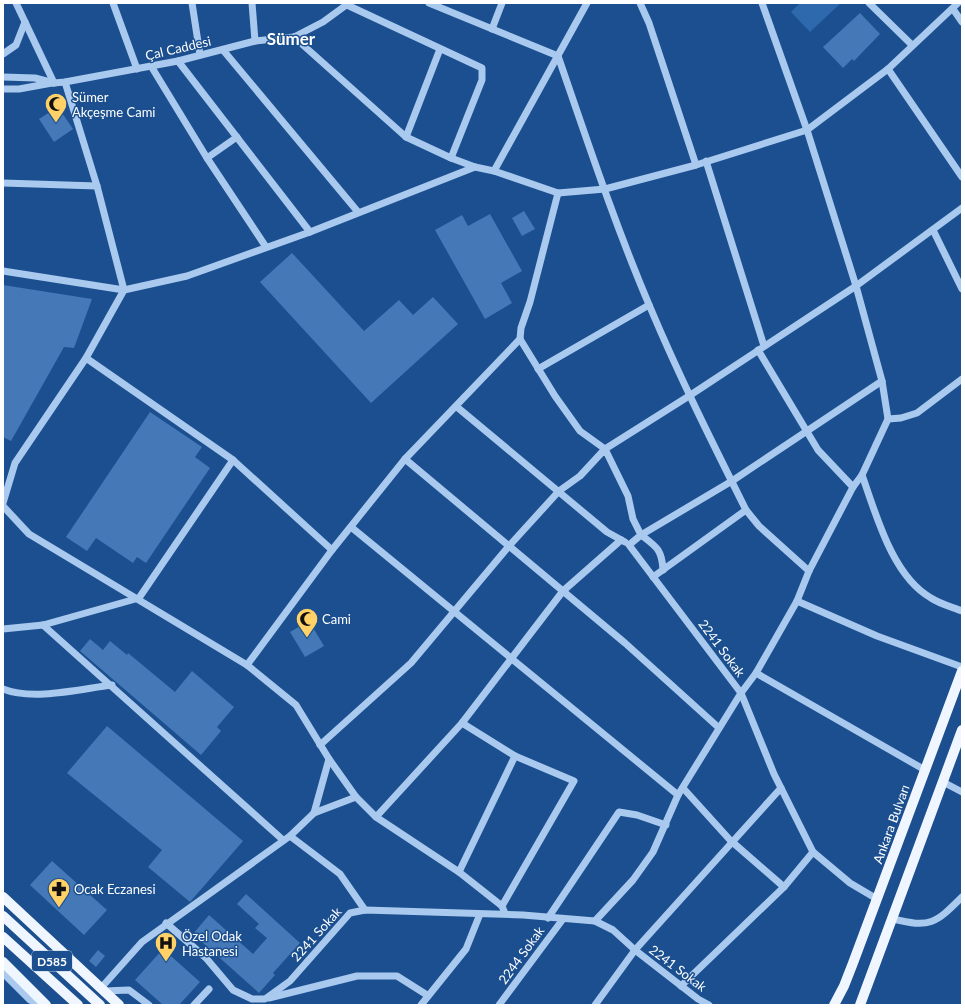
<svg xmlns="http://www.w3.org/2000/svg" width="965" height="1008" viewBox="0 0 965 1008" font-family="Lato,sans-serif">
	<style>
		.green { fill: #2e69ad }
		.building { fill: #4478b7 }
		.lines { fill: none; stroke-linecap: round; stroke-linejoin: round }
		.minor { stroke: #a9c9ee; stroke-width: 7 }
		.major { stroke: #f0f6ff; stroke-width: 10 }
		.labels { text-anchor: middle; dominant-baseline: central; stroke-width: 3; stroke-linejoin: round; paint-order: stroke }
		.shield { fill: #1b4f8f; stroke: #bbcadd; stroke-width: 1 }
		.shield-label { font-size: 12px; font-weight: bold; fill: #fff }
		.street-label { font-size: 13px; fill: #fff; stroke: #1b4f8f }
		.poi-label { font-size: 13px; fill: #fff; stroke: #1b4f8f; text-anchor: start }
		.district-label { font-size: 17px; font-weight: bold; fill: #fff; stroke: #1b4f8f }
	</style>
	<rect width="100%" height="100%" fill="#1b4f8f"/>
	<polygon class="green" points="800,3 841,3 810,32 791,12"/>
	<g class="building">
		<polygon points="860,13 880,34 854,61 852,59 843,68 823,47"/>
		<polygon points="58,107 73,129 54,142 39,119"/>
		<polygon points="524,211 535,229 522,236 512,218"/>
		<polygon points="490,214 522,271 501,283 512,303 485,319 435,230 462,215 468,226"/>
		<polygon points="292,253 364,331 399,300 413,315 433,297 458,324 371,403 260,282"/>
		<polygon points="3,285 92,299 74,348 64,347 11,441 3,437"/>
		<polygon points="150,412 202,447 195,457 210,468 146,563 137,557 133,563 96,538 87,551 66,537"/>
		<polygon points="309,621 324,646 305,657 290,632"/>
		<polygon points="90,639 103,650 110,641 127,655 128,653 175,692 192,671 234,707 217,727 221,731 201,755 80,651"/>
		<polygon points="107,726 243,841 190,902 148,867 162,850 67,773"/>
		<polygon points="52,861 107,910 84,935 30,885"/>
		<polygon points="246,894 300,943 273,973 275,975 259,993 193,934 209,915 253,954 267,938 255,928 259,924 237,904"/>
		<polygon points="163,949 200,982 179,1005 163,1005 135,980"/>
		<polygon points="98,950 105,956 96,967 89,961"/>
	</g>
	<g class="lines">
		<g class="minor">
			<polyline points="16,3 54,83"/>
			<polyline points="113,3 137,69"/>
			<polyline points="192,3 200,55"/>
			<polyline points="252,3 255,41"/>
			<path d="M429 3 558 56C587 140 615 225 650 307 679 376 712 442 746 510L759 526 809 571"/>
			<polyline points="640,3 649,23 696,165"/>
			<polyline points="762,3 807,130 856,286 882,381 888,419 862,475 853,487 809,571 797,601 756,673 741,693 774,774 813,852 850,883 877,899"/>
			<polyline points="869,3 912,45"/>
			<polyline points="347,5 482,68 482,80 451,158"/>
			<polyline points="953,9 962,22"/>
			<polyline points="492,29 502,3"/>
			<polyline points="294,37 406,137 451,158 475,167 494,171 558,193 605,189 696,165 807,130 888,69 958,3"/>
			<polyline points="223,50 358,212"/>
			<polyline points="3,54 16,45 25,22"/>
			<polyline points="178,61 310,232"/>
			<polyline points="151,66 207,158 266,247"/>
			<polyline points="888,69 962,177"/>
			<polyline points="3,77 35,78 54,83 65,82 178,61 255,41 294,37 323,22 349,3"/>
			<polyline points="3,89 19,89 52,83"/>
			<polyline points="406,137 440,49"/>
			<polyline points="207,158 237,137"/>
			<polyline points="706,161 764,346"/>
			<polyline points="494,171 587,3"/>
			<polyline points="3,183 97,186"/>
			<polyline points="558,193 530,302 521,328 520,339 555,396 580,431 605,449 689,396 856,286 962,208"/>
			<polyline points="933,230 962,289"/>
			<polyline points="3,271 124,290 187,276 310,232 475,167"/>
			<polyline points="758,350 818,450 853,487"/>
			<polyline points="86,358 233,460 332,550"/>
			<polyline points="538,369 649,305"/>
			<polyline points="457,407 607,532 625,542"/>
			<polyline points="888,419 901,418 917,413 962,379"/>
			<polyline points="405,459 625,643 718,727"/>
			<path d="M862 475C876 514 892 576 931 598 940 604 952 607 962 611"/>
			<polyline points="3,503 15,463 86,358 124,290 97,186 65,82"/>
			<polyline points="3,506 29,534 247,665 296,705 329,759 314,813 290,836 142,942 101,988"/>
			<polyline points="351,527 678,795"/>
			<path d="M663 570C662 550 657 547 641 535L732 481 882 381"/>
			<polyline points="653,577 746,510"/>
			<polyline points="797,601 877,636 962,667"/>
			<polyline points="43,625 283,840"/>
			<polyline points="3,629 43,625 139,598 233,460"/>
			<polyline points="247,665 332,550 405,459 520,339"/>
			<polyline points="756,673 925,770"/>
			<path d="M3 689C33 701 80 689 112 685"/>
			<polyline points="329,759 356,797 376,817 459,872 502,906 504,911"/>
			<polyline points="943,782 962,792"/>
			<polyline points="683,788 730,840 784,887"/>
			<polyline points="314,813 356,797"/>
			<polyline points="376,817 462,723"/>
			<polyline points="290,836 340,874 365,910"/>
			<polyline points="459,872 515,756"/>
			<polyline points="502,906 574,781 515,756 462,723 563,591 621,540"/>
			<polyline points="548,918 619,812 637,815 666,825"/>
			<path d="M893 919C930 928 935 924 962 897"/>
			<polyline points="595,921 613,930 635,950 698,999 709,1005"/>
			<polyline points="166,923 206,958 233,990 252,999 265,999 290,981 350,913 365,910 523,915 595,921 633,880 653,852 678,795 741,693 629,545 641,535 633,519 628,496 605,449 580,476 559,491 509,546 411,663 320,745"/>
			<polyline points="3,973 30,1000 45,1004"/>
			<polyline points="681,986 784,887 813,852"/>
			<polyline points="104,991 129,990 149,1005"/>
			<polyline points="269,998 357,976 397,976 427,995"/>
			<polyline points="194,1005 209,989"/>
			<polyline points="421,1005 466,949 480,914"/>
			<polyline points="499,1005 563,919"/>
			<polyline points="595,1005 635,950 781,788"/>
		</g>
		<g class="major">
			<polyline points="3,897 119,1005"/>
			<polyline points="3,916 100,1005"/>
			<polyline points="3,937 78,1005"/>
			<polyline points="3,962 46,1005"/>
			<polyline points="834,1005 844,986 853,963 962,671"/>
			<polyline points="860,1005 962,730"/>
		</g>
	</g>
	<defs>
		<g id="mosque-pin" transform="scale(1.15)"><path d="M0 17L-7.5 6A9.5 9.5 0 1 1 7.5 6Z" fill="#ffd166" stroke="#1b4f8f"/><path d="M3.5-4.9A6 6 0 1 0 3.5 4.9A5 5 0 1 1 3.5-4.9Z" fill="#111"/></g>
		<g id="pharmacy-pin" transform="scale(1.15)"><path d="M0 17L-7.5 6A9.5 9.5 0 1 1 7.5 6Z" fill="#ffd166" stroke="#1b4f8f"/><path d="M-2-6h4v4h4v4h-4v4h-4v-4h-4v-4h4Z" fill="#111"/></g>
		<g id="hospital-pin" transform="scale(1.15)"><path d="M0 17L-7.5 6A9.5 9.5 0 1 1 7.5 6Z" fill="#ffd166" stroke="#1b4f8f"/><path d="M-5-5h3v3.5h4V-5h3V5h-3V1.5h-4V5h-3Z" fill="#111"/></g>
	</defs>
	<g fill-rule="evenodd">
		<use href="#mosque-pin" x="56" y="104"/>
		<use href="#mosque-pin" x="307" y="619"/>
		<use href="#pharmacy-pin" x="59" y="889"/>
		<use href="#hospital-pin" x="166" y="943"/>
	</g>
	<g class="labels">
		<rect class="shield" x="32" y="951" width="40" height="20" rx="3"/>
		<g class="shield-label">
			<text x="52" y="961">D585</text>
		</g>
		<g class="street-label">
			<text transform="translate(178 48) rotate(-13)">Çal Caddesi</text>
			<text transform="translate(722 648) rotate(53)">2241 Sokak</text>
			<text transform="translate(891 824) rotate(-70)">Ankara Bulvarı</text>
			<text transform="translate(316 934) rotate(-48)">2241 Sokak</text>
			<text transform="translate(521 955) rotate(-54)">2244 Sokak</text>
			<text transform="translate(678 968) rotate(37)">2241 Sokak</text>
		</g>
		<g class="poi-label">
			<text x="72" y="97">Sümer<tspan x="72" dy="15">Akçeşme Cami</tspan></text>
			<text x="322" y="619">Cami</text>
			<text x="74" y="889">Ocak Eczanesi</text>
			<text x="182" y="936">Özel Odak<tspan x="182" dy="15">Hastanesi</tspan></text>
		</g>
		<g class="district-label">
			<text x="291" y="38">Sümer</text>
		</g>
	</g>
	<rect width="965" height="1008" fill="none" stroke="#ffffff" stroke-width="8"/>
</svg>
